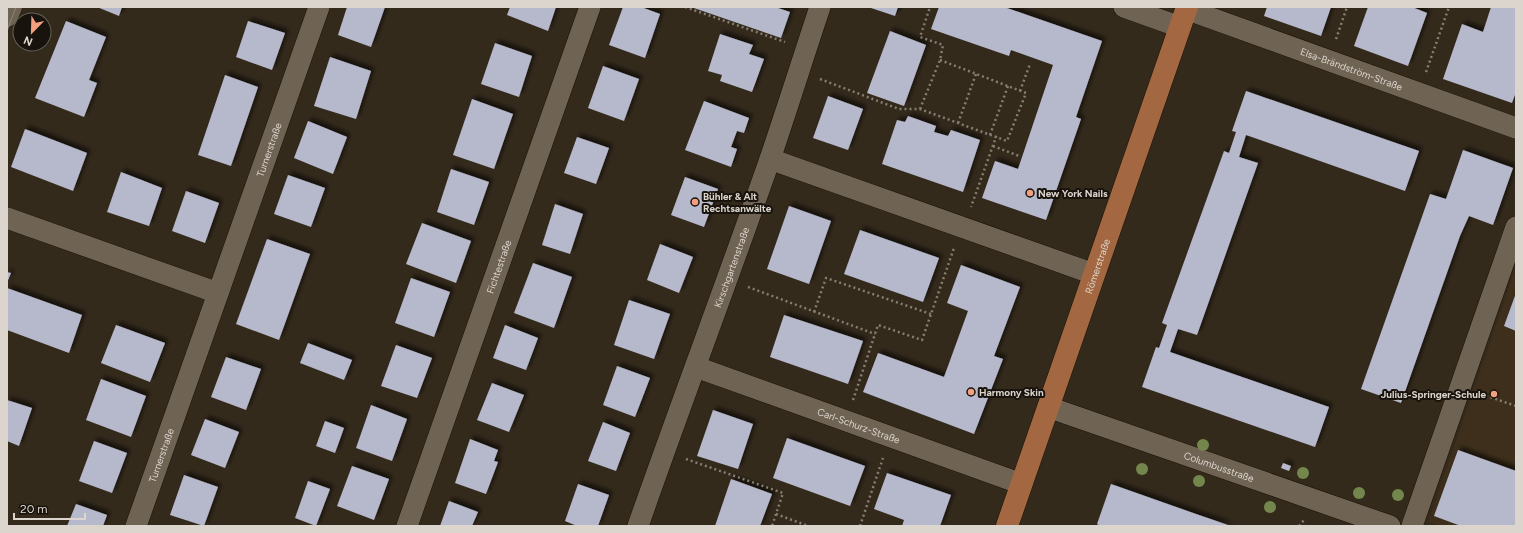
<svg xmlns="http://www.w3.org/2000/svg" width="1523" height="533" viewBox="0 0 1523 533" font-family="Figtree,sans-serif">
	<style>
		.built { fill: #3d2f1b }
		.building { fill: #b6b8cb; filter: url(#shadow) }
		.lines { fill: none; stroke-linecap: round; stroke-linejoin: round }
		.minor-casing { stroke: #1b1206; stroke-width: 22 }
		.secondary-casing { stroke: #1b1206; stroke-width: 23 }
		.primary-casing { stroke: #1b1206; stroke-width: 23 }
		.path { stroke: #877e73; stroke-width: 2.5; stroke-dasharray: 2 3; stroke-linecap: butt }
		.minor { stroke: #6f6354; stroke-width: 21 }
		.secondary { stroke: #6f6354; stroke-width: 22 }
		.primary { stroke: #a36842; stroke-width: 22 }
		.tram { stroke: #8b8378; stroke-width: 1 }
		.tree { fill: #73864b }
		.poi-dot { fill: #f2a07f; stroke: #18130d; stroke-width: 1.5 }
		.labels { text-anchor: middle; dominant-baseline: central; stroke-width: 4; stroke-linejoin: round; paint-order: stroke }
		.street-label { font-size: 10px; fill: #dcd5cd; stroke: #18130d }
		.poi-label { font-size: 10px; font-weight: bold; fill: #dcd5cd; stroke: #18130d; text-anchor: start }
	</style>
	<defs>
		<filter id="shadow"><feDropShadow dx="3.5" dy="-3.5" stdDeviation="2" flood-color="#0009"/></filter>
	</defs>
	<rect width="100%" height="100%" fill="#342a1c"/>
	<polygon class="built" points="1516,267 1516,526 1439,526 1428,522"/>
	<g class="building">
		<polygon points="97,7 122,7 119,16"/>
		<polygon points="347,7 385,7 371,47 338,35"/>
		<polygon points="510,7 556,7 548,31 507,15"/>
		<polygon points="623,7 641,7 660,14 645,58 609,45"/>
		<polygon points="691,7 775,7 790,12 781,38"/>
		<polygon points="868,7 898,7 895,16"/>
		<polygon points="939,7 1004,7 1102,41 1076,117 1081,119 1046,220 982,198 995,161 1018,169 1053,65 1011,50 1009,56 931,29"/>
		<polygon points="1267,7 1331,7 1321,36 1264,16"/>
		<polygon points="1368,7 1412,7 1427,13 1408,66 1354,46"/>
		<polygon points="1491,7 1516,7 1516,92 1512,103 1443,79 1462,24 1483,32"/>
		<polygon points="66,21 106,37 89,80 97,83 84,117 35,98"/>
		<polygon points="248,21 285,33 272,70 236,57"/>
		<polygon points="890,31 926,45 904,106 867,93"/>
		<polygon points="720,34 753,45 749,54 764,59 752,92 720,81 722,75 708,71"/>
		<polygon points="495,43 532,56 519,97 481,84"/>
		<polygon points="330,57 371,71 356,119 314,106"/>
		<polygon points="603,66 639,79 624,121 588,108"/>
		<polygon points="225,75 258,87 231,166 198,155"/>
		<polygon points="1246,91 1419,151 1405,191 1246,135 1239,157 1258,163 1197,335 1178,329 1170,352 1329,407 1315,447 1142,387 1156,347 1159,348 1167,325 1162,323 1224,151 1229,153 1236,132 1232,131"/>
		<polygon points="828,96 863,109 848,150 813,138"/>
		<polygon points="472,99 513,114 494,169 453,155"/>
		<polygon points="704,101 749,118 744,133 737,131 731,147 737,149 731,167 685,150"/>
		<polygon points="908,116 936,126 934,132 948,136 951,130 980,140 963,192 882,164 897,120 905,122"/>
		<polygon points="308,121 347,137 333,174 294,158"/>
		<polygon points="25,129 87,153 73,191 11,167"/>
		<polygon points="577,137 609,148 596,184 564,173"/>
		<polygon points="1463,150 1513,168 1493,225 1469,216 1460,236 1401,403 1361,389 1430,194 1446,199"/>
		<polygon points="451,169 489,182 474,225 437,212"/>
		<polygon points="121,172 162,188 149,226 107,212"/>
		<polygon points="288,175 325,188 311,227 274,214"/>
		<polygon points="685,177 718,189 704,227 671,215"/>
		<polygon points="186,191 219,203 205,243 172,231"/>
		<polygon points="555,204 583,214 570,254 542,245"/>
		<polygon points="789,206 831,221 809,284 767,269"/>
		<polygon points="422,223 471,241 456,283 406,264"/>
		<polygon points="860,230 939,258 923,302 844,274"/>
		<polygon points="267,239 310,254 279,340 236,324"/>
		<polygon points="660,244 693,257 679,293 647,280"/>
		<polygon points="533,263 572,277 554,328 514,313"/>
		<polygon points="961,265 1020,287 994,356 1003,359 974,434 863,392 878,353 944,377 968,311 947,303"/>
		<polygon points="7,272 11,273 7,283"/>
		<polygon points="411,278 450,292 434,337 395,323"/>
		<polygon points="7,288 82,315 69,353 7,330"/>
		<polygon points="1516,293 1516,331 1504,326"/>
		<polygon points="629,300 670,314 654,359 614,345"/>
		<polygon points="784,315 863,341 848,384 770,357"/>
		<polygon points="116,325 165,343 150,382 101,363"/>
		<polygon points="505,325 538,338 526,370 493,358"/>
		<polygon points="308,343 352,360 344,380 300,363"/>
		<polygon points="396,345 432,358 417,398 381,386"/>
		<polygon points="226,357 261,369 246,410 211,397"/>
		<polygon points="617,366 650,378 635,417 603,405"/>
		<polygon points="101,379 146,396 131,437 86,420"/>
		<polygon points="492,383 524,395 509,432 477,420"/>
		<polygon points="7,400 32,408 19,446 7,441"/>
		<polygon points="371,405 407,419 392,461 356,448"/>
		<polygon points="713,410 753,424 738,469 697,456"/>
		<polygon points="205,419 239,432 225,468 191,455"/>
		<polygon points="325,421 344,428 335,453 316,446"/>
		<polygon points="603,422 630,433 616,471 588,461"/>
		<polygon points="787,438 865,466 850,506 773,478"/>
		<polygon points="470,439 498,450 494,461 498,462 486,494 455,483"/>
		<polygon points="94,441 127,453 112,493 79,481"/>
		<polygon points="1458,450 1516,471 1516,526 1461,526 1434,516"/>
		<polygon points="1283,463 1291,466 1289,471 1281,468"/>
		<polygon points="352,466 389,479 374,520 337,506"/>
		<polygon points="887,473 951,495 940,526 902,526 904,520 874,509"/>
		<polygon points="184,475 218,487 204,526 170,515"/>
		<polygon points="731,479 772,494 760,526 715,526"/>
		<polygon points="308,481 330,489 316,526 295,518"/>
		<polygon points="578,484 609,495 598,526 577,526 565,521"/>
		<polygon points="1111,484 1196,514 1231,526 1100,526 1097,524"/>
		<polygon points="449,501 478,512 472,526 440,526"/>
		<polygon points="76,504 107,515 103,526 67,526"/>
	</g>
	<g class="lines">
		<g class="minor-casing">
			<g id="minor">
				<polyline points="1124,7 1180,27"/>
				<path id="s1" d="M1186 9 1516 128"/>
				<polyline points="770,159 1094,274"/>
				<polyline points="7,218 218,293"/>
				<path id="s2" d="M696 367 1022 484"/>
				<path id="s3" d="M1048 407 1390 526"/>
				<path id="s4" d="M136 526 319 7"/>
				<path id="s5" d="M407 526 590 7"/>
				<path id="s6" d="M638 526C681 403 727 282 770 159 787 109 803 58 820 7"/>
				<polyline points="1412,526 1516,227"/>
			</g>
		</g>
		<g class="secondary-casing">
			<polyline id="secondary" points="7,16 11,7"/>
		</g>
		<g class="primary-casing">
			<g id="primary">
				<path id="s7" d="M1007 526 1187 7"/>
			</g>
		</g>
		<g class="path">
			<polyline points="685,7 785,42"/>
			<polyline points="1336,39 1347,7"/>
			<polyline points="940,60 1026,93 1007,141 996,137"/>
			<polyline points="1426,72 1449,7"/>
			<polyline points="820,79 899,109 920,109 996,137 971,207"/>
			<polyline points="1020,91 1030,64"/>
			<polyline points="920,109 940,60 943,45 920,37 930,7"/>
			<polyline points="958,123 976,74"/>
			<polyline points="990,135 1008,86"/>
			<polyline points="993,146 1019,156"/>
			<polyline points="748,287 875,334"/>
			<polyline points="814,312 826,278 931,314"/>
			<polyline points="1481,394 1516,406"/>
			<polyline points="853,400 878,325 922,340 954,248"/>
			<polyline points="686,459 783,493 772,526"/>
			<polyline points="776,514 808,526"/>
			<polyline points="860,526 883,458"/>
			<polyline points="1299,526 1304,520"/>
		</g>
		<use href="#minor" class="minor"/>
		<use href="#secondary" class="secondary"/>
		<use href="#primary" class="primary"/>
		<polyline class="tram" points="7,31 16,7"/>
	</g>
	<g class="tree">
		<circle cx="1203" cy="445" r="6"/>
		<circle cx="1142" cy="469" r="6"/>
		<circle cx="1303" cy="473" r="6"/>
		<circle cx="1199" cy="481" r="6"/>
		<circle cx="1359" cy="493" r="6"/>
		<circle cx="1398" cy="495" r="6"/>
		<circle cx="1270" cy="507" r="6"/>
	</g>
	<g class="poi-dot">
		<circle cx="1030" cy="193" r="4"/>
		<circle cx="695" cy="202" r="4"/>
		<circle cx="971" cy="392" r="4"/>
		<circle cx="1494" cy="394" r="4"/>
	</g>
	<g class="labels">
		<g class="street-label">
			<text stroke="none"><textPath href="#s1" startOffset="176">Elsa-Brändström-Straße</textPath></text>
			<text stroke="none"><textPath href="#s4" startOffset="399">Turnerstraße</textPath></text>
			<text stroke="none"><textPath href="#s5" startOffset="275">Fichtestraße</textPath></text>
			<text stroke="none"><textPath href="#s7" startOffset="275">Römerstraße</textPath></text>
			<text stroke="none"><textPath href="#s6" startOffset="275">Kirschgartenstraße</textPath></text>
			<text stroke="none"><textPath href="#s2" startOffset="173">Carl-Schurz-Straße</textPath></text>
			<text stroke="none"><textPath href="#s4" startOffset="75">Turnerstraße</textPath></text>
			<text stroke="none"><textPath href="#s3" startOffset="181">Columbusstraße</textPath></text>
		</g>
		<g class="poi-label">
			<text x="1038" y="193">New York Nails</text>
			<text x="703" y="196">Bühler &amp; Alt<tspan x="703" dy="12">Rechtsanwälte</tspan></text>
			<text x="979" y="392">Harmony Skin</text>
			<text x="1486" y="394" text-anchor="end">Julius-Springer-Schule</text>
		</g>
	</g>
	<rect width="1523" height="533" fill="none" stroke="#dcd5cd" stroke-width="16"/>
	<g transform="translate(32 32) rotate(203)"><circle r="19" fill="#18130d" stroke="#66615a"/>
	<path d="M0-3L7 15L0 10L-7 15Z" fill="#f2a07f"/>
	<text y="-6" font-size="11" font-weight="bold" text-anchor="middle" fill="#dcd5cd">N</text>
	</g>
	<path d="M14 513v6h71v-6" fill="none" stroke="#dcd5cd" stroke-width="2"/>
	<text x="20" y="513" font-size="12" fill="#dcd5cd" stroke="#18130d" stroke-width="3" paint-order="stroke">20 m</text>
</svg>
